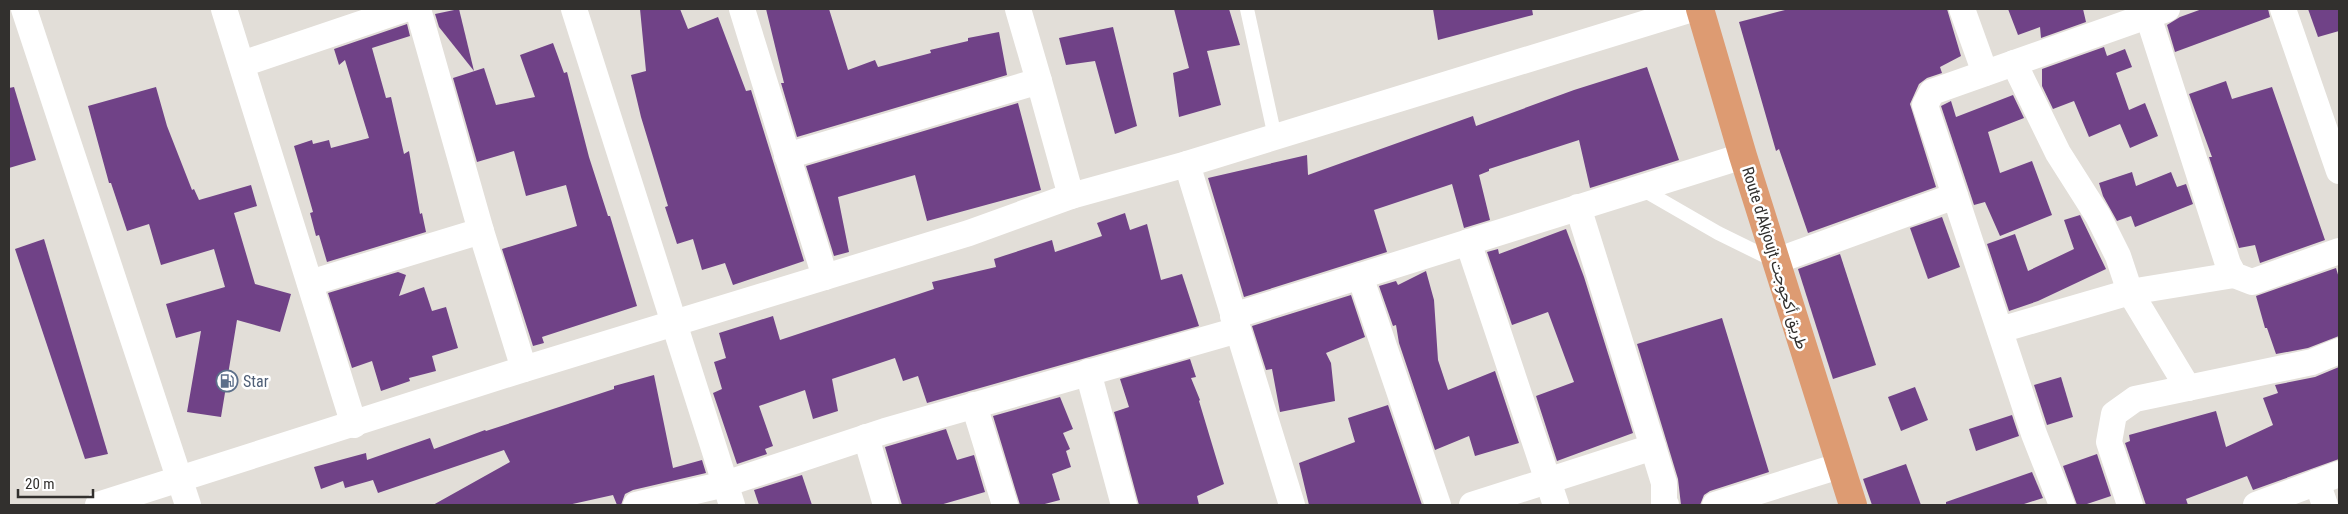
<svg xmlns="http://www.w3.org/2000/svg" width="2348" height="514" viewBox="0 0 2348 514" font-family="'Roboto Condensed',Vazirmatn,sans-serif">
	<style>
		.building { fill: #704287 }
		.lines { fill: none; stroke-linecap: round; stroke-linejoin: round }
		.lane { stroke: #fff; stroke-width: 14 }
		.street { stroke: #fff; stroke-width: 26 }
		.highway { stroke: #dd9b72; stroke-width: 28 }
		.labels { text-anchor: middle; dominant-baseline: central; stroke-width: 5; stroke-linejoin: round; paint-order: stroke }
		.street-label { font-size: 16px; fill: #32302e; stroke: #fff }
		.service-label { font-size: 16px; fill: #4e5e75; stroke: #fff; text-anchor: start }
	</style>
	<rect width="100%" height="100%" fill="#e2ded8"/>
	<g class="building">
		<polygon points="459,9 474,71 439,27 435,14"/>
		<polygon points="640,9 680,9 688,29 718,17 746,91 751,90 804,261 733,285 725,263 702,270 693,239 677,244 665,207 668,206 641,117 631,75 646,71"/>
		<polygon points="766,9 829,9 848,70 875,60 878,67 931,53 930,50 968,41 968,38 999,32 1007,75 797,137 781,83 784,83"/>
		<polygon points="1174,9 1229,9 1240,45 1207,51 1221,105 1179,117 1173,73 1189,68"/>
		<polygon points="1433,9 1532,9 1533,15 1438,40"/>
		<polygon points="1789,9 1947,9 1961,56 1940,67 1942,73 1927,78 1919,84 1910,104 1936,187 1808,233 1779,149 1776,151 1739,22"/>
		<polygon points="2008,9 2083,9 2086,22 2041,38 2040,27 2018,35"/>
		<polygon points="2202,9 2268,9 2270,17 2175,52 2167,25 2180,17"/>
		<polygon points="2308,9 2339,9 2339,31 2318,37"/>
		<polygon points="407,24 410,36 372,48 386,98 391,97 404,154 409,151 420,214 422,213 426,232 327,262 319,235 316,236 310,213 313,212 294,146 312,140 313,144 329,140 331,148 369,138 345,60 339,65 334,49"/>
		<polygon points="1113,27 1137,126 1115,134 1095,61 1066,65 1059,38"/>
		<polygon points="553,43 564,73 567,72 589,157 608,216 610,216 637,306 542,337 544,343 533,346 502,249 577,226 566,185 526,196 514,151 477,162 453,78 484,68 496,105 535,97 520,55"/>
		<polygon points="2104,47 2107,56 2125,49 2132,67 2116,73 2129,110 2145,103 2158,136 2130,148 2120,124 2089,137 2074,101 2053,109 2042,86 2042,69"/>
		<polygon points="1647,67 1679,160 1590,188 1579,140 1489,169 1489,171 1479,175 1490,220 1464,228 1452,184 1374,210 1387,252 1244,297 1208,178 1307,155 1308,175 1473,116 1476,126 1574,90"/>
		<polygon points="2226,81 2232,99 2272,87 2325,240 2260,263 2255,245 2239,248 2209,157 2212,157 2189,94"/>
		<polygon points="14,87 36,160 9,168 9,88"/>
		<polygon points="156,87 167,126 192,190 194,189 199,200 251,185 257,206 234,213 255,284 291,294 280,332 237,320 221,417 187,412 201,331 176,338 166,304 225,287 214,249 161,265 149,224 127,231 111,183 109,183 88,106"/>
		<polygon points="2013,95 2024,118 1988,132 2000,173 2032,161 2052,215 2000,236 1985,202 1974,205 1941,106 1951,101 1956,117"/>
		<polygon points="1018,103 1041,190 927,221 915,175 838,197 849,252 834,256 806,166"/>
		<polygon points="2132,172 2136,186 2171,172 2177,187 2186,184 2193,204 2135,227 2131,216 2117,221 2103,196 2099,183"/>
		<polygon points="1125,213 1130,230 1147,224 1161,280 1182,274 1199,326 927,403 918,376 903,381 895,358 832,379 838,411 813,419 805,390 759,406 773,446 765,449 767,454 737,464 713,393 722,389 714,362 726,358 719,333 773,316 780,340 934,289 932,282 996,267 994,259 1052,240 1055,252 1102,236 1097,223"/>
		<polygon points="2080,215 2106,269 2038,301 2009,311 1987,244 2015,234 2028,271 2074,249 2064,220"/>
		<polygon points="1942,217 1960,267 1928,279 1910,228"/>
		<polygon points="1566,229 1584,277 1633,433 1557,461 1536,396 1574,382 1548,312 1512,325 1487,252 1498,249 1499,254"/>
		<polygon points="44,239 108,454 85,459 15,249"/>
		<polygon points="1840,254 1876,365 1833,379 1798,269"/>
		<polygon points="2336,268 2339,278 2339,336 2308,348 2276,354 2267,328 2265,328 2256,296"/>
		<polygon points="1426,271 1434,300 1438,360 1448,390 1495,371 1519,443 1475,456 1469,436 1435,450 1399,343 1396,325 1393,326 1379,286 1396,281 1398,285"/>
		<polygon points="398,272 406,275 399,296 424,287 432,311 446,307 458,348 432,356 436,371 409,378 410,381 381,391 372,361 352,368 328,293"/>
		<polygon points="1351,295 1365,337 1326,353 1331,363 1335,401 1280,412 1272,369 1266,370 1252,326"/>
		<polygon points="1722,318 1769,472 1710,491 1704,495 1700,505 1681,505 1678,479 1637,344"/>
		<polygon points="1190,359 1196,377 1191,378 1200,400 1199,401 1224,484 1197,496 1199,505 1139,505 1114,412 1129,407 1120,379"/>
		<polygon points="2339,367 2339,459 2253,490 2247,476 2186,499 2188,505 2146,505 2125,443 2130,441 2129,435 2216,411 2226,447 2273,425 2263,398 2278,393 2275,385 2315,377"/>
		<polygon points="654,375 673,468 702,460 706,473 633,490 625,494 621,505 617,505 613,495 568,505 433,505 510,462 504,450 378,493 373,480 345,488 343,481 321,489 314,467 366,453 367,460 430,438 434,449 485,430 486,431 614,389 614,386"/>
		<polygon points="2061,377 2073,417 2047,425 2034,385"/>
		<polygon points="1915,387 1928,420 1901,431 1888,397"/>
		<polygon points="1060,397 1073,429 1063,433 1070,449 1066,451 1071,467 1052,474 1060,500 1041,505 1020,505 993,416"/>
		<polygon points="1388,405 1422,505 1309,505 1299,463 1355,442 1348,418"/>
		<polygon points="2012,415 2019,436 1976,451 1969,429"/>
		<polygon points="946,429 957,460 974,455 985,492 940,505 902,505 885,447"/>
		<polygon points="2097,454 2111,496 2084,505 2077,505 2063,466"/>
		<polygon points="1906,464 1921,505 1872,505 1863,479"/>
		<polygon points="2032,472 2043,498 2021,505 1946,505 1946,502"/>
		<polygon points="802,475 812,505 759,505 754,490"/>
	</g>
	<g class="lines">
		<g class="lane">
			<polyline points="1247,9 1275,137"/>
			<polyline points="1640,188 1718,233 1775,261"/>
		</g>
		<g class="street">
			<polyline points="24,9 188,505"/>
			<polyline points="224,9 354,425"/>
			<polyline points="418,9 481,231 524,369"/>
			<polyline points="574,9 732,505"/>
			<polyline points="742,9 825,277"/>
			<polyline points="1018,9 1039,81"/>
			<polyline points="1962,9 1985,73"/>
			<polyline points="2283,9 2339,171"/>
			<polyline points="2148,16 2228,264 2234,275 2252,282 2339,251"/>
			<polyline points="2014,63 2058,153 2098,216 2118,256 2130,292 2188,388"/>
			<polyline points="242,64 405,9"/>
			<polyline points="787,156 1039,81 1071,196"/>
			<polyline points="1187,164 1292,505"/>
			<polyline points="1578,207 1653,447 1664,483 1664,503 1666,505"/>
			<polyline points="1468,242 1556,505"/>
			<polyline points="1776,261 1955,196"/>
			<polyline points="1360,276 1438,505"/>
			<polyline points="310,283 481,231"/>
			<polyline points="1233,316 1743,156"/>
			<polyline points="2000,330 2130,292 2234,275"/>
			<polyline points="1088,372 1124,505"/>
			<polyline points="974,405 1005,505"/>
			<polyline points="866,437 886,505"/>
			<polyline points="2317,482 2325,505"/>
			<polyline points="98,505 524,369 969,233 1071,196 1187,164 1692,9"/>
			<polyline points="636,505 725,484 885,431 1238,330"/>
			<polyline points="1472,505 1653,447"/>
			<polyline points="1715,505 1839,466"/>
			<polyline points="2062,505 2034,434 1925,105 1932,92 2167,9"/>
			<polyline points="2130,505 2109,442 2114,414 2135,399 2312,362 2339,351"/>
			<polyline points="2256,505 2339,474"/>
		</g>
		<polyline class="highway" points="1700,9 1743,156 1853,505"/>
	</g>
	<defs>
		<g id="fuel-ring" transform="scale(1.125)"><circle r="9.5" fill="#fff" stroke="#5c6f8a" stroke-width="1.5"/><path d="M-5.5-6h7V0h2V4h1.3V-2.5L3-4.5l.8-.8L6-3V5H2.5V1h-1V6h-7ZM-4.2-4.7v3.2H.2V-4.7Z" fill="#5c6f8a"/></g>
	</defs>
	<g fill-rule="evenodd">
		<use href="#fuel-ring" x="227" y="381"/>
	</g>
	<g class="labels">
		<g class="street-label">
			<text transform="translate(1775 258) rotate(73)">Route d'Akjoujt طريق أكجوجت</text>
		</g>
		<g class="service-label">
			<text x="243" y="381">Star</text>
		</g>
	</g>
	<rect width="2348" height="514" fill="none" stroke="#32302e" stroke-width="20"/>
	<path d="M18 489v8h75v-8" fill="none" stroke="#32302e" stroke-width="2.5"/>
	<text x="25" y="489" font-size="15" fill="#32302e" stroke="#ffffff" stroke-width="4" paint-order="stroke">20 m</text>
</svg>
